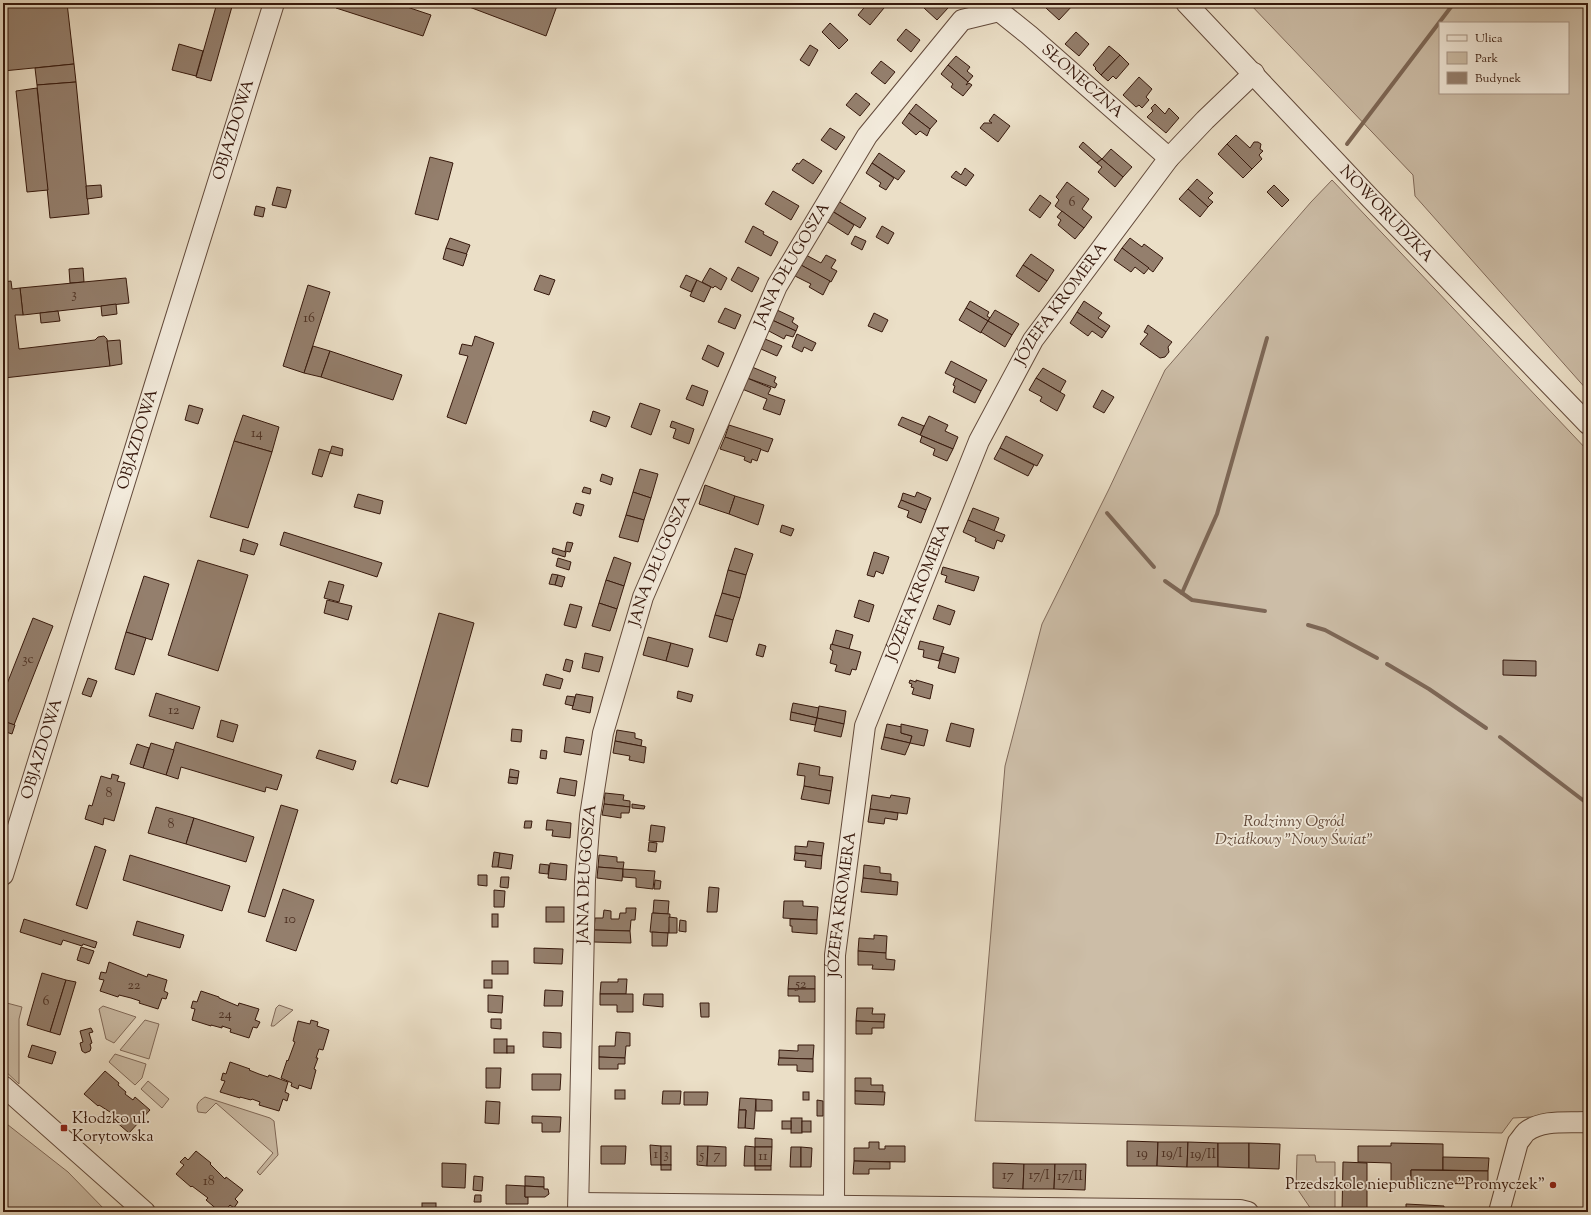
<svg xmlns="http://www.w3.org/2000/svg" width="1591" height="1215" viewBox="0 0 1591 1215" font-family="'Sorts Mill Goudy',serif">
	<style>
		.green { fill: #ccbda7; stroke: #816a5a; fill-rule: evenodd }
		.lines { fill: none; stroke-linecap: round; stroke-linejoin: round }
		.stream { stroke: #7d6756; stroke-width: 4 }
		.building { fill: #947f6d; stroke: #36180c }
		.minor-casing { stroke: #634a3b; stroke-width: 22 }
		.minor { stroke: #f2eadb; stroke-width: 20 }
		.poi-dot { fill: #8f2418; stroke: #f2eadb; stroke-width: 1.5 }
		.labels { text-anchor: middle; dominant-baseline: central; stroke-width: 3.5; stroke-linejoin: round; paint-order: stroke }
		.number-label { font-size: 14px; fill: #4e3224 }
		.street-label { font-size: 16px; fill: #36180c; stroke: #f2eadb }
		.park-label { font-size: 16px; font-style: italic; fill: #634a3a; stroke: #f2eadb }
		.poi-label { font-size: 16px; fill: #36180c; stroke: #f2eadb; text-anchor: start }
	</style>
	<rect width="100%" height="100%" fill="#ebdfc7"/>
	<filter id="stains"><feTurbulence type="fractalNoise" baseFrequency=".005" numOctaves="4"/><feColorMatrix values="0 0 0 0 .2 0 0 0 0 .09 0 0 0 0 .02 0 0 0 .5 -.17"/></filter>
	<radialGradient id="worn" r=".72"><stop offset=".6" stop-color="#630" stop-opacity="0"/><stop offset="1" stop-color="#630" stop-opacity=".3"/></radialGradient>
	<g class="green">
		<path d="M1249 3H1588V391L1415 196 1413 175ZM1440 23H1568V93H1440Z"/>
		<polygon points="1332,180 1588,451 1588,1114 1513,1118 1502,1133 975,1121 1005,766 1042,624 1109,489 1165,370 1311,202"/>
		<polygon points="3,1002 22,1007 19,1019 19,1084 3,1069"/>
		<polygon points="279,1005 293,1010 274,1026 271,1026 276,1008"/>
		<polygon points="103,1006 136,1017 114,1043 106,1039 99,1009"/>
		<polygon points="145,1020 159,1024 149,1059 120,1050"/>
		<polygon points="115,1054 146,1064 142,1078 135,1085 109,1062"/>
		<polygon points="148,1081 169,1099 162,1108 141,1089"/>
		<path d="M205 1097 270 1118 274 1121 278 1155 260 1175 257 1172 273 1153 216 1103 206 1113 198 1112C195 1104 199 1101 205 1097Z"/>
		<polygon points="3,1121 68,1172 107,1212 3,1212"/>
		<polygon points="1297,1155 1315,1155 1316,1162 1335,1162 1335,1212 1313,1212 1296,1187"/>
	</g>
	<g class="lines">
		<g class="stream">
			<polyline points="1347,144 1454,3"/>
			<polyline points="1107,513 1154,567"/>
			<polyline points="1165,581 1192,600 1265,611"/>
			<polyline points="1182,593 1217,514 1267,338"/>
			<polyline points="1308,625 1325,630 1377,658"/>
			<polyline points="1387,664 1429,689 1486,728"/>
			<polyline points="1500,737 1588,804"/>
		</g>
	</g>
	<g class="building">
		<polygon points="3,3 67,3 74,64 3,71"/>
		<polygon points="217,3 233,3 211,81 196,77"/>
		<polygon points="337,3 395,3 431,15 423,36 336,8"/>
		<polygon points="458,3 474,3 472,8"/>
		<polygon points="474,3 558,3 546,36 472,8"/>
		<polygon points="868,3 879,3 884,8 870,25 858,15"/>
		<polygon points="929,3 942,3 948,8 937,20 924,8"/>
		<polygon points="1049,3 1074,3 1074,4 1059,20 1046,8"/>
		<polygon points="830,23 848,40 839,49 822,32"/>
		<polygon points="906,29 920,40 911,52 897,40"/>
		<polygon points="1076,32 1089,44 1079,56 1065,44"/>
		<polygon points="179,44 203,51 196,76 172,70"/>
		<polygon points="810,45 818,50 809,66 800,60"/>
		<polygon points="1109,46 1120,55 1101,75 1095,69 1096,68 1093,65"/>
		<polygon points="1120,55 1129,64 1116,79 1113,76 1108,81 1101,75"/>
		<polygon points="956,56 970,67 967,71 973,76 968,82 948,65"/>
		<polygon points="881,61 895,72 885,84 871,73"/>
		<polygon points="74,64 76,82 37,85 35,68"/>
		<polygon points="948,65 968,82 966,85 969,83 972,85 963,96 951,87 953,84 941,74"/>
		<polygon points="1139,77 1152,89 1146,97 1149,100 1142,108 1139,105 1136,107 1123,95"/>
		<polygon points="76,82 89,214 50,218 37,85"/>
		<polygon points="37,88 48,190 27,192 16,91"/>
		<polygon points="856,93 870,104 860,116 846,105"/>
		<polygon points="916,104 937,121 930,129 909,113"/>
		<polygon points="1155,104 1165,114 1169,108 1179,118 1166,133 1147,117 1153,111 1151,108"/>
		<polygon points="909,113 930,129 927,136 920,131 916,135 902,123"/>
		<polygon points="994,114 1010,126 998,142 980,128 984,123 992,123 989,121"/>
		<polygon points="830,128 845,137 836,150 821,140"/>
		<polygon points="1236,135 1250,148 1254,142 1258,142 1261,144 1260,149 1263,151 1259,155 1262,159 1252,169 1227,144"/>
		<polygon points="1083,142 1102,159 1097,163 1079,147"/>
		<polygon points="1227,144 1252,169 1243,178 1218,154"/>
		<polygon points="1111,149 1132,167 1123,177 1102,159"/>
		<polygon points="879,153 905,171 898,180 872,163"/>
		<polygon points="430,157 453,163 438,220 415,214"/>
		<polygon points="803,159 822,171 813,184 792,170 797,163 799,164"/>
		<polygon points="1102,159 1123,177 1115,187 1098,172 1102,167 1097,163"/>
		<polygon points="872,163 894,178 886,190 879,186 881,183 866,173"/>
		<polygon points="965,168 974,175 966,186 951,177 956,171 961,175"/>
		<polygon points="1197,179 1213,193 1208,198 1213,202 1208,207 1188,189"/>
		<polygon points="1067,182 1089,199 1082,209 1092,217 1084,228 1055,206 1059,200 1056,197"/>
		<polygon points="101,185 102,197 87,199 86,186"/>
		<polygon points="1274,185 1289,200 1282,207 1267,192"/>
		<polygon points="277,187 291,190 286,208 272,205"/>
		<polygon points="1188,189 1208,207 1200,217 1179,199"/>
		<polygon points="773,191 799,206 791,220 765,204"/>
		<polygon points="1040,195 1051,203 1040,218 1029,210"/>
		<polygon points="838,201 866,218 860,228 832,211"/>
		<polygon points="256,206 265,208 263,217 254,215"/>
		<polygon points="832,211 854,225 848,235 826,221"/>
		<polygon points="1062,211 1084,228 1075,239 1058,225 1061,220 1057,217"/>
		<polygon points="753,226 764,232 763,234 778,242 771,256 745,242"/>
		<polygon points="882,226 894,233 888,244 876,237"/>
		<polygon points="855,236 866,241 862,250 851,244"/>
		<polygon points="450,238 470,245 466,255 446,248"/>
		<polygon points="1130,238 1142,247 1144,244 1163,258 1153,272 1122,248"/>
		<polygon points="446,248 467,254 463,266 443,259"/>
		<polygon points="1122,248 1149,268 1144,274 1135,267 1131,272 1114,260"/>
		<polygon points="1031,254 1054,270 1047,281 1023,265"/>
		<polygon points="806,255 821,263 826,255 836,260 831,268 837,271 831,282 801,265"/>
		<polygon points="801,265 830,281 823,295 809,287 811,284 795,276"/>
		<polygon points="1023,265 1047,281 1039,292 1016,276"/>
		<polygon points="738,267 759,278 752,292 731,280"/>
		<polygon points="83,268 84,282 70,283 69,269"/>
		<polygon points="710,268 727,278 721,290 715,286 713,288 702,282"/>
		<polygon points="540,275 555,280 549,295 534,290"/>
		<polygon points="686,275 697,280 691,292 680,287"/>
		<polygon points="126,278 129,303 23,315 20,288"/>
		<polygon points="697,280 711,287 704,302 690,296"/>
		<polygon points="11,281 12,289 20,288 23,315 15,315 19,349 95,340 98,337 104,336 107,339 110,366 4,378 3,282"/>
		<polygon points="308,285 330,292 304,373 283,366"/>
		<polygon points="970,301 989,312 987,316 990,318 988,321 966,308"/>
		<polygon points="1084,301 1102,313 1098,318 1110,326 1106,332 1077,312"/>
		<polygon points="116,304 117,314 102,316 101,306"/>
		<polygon points="725,308 741,315 735,329 718,322"/>
		<polygon points="966,308 988,321 981,333 959,320"/>
		<polygon points="777,310 794,318 792,322 798,326 796,331 772,320"/>
		<polygon points="995,310 1019,324 1012,335 988,321"/>
		<polygon points="58,311 60,321 41,323 40,313"/>
		<polygon points="1077,312 1106,332 1102,338 1092,331 1088,336 1070,323"/>
		<polygon points="874,313 888,320 882,332 868,326"/>
		<polygon points="772,320 796,331 793,337 786,335 784,339 767,330"/>
		<polygon points="988,321 1012,335 1005,347 981,332"/>
		<polygon points="1148,325 1172,342 1168,347 1169,352 1165,357 1160,358 1140,344 1148,334 1144,332"/>
		<polygon points="797,334 816,343 812,351 804,347 802,352 792,347"/>
		<polygon points="475,336 494,343 466,424 447,417 468,356 459,354 462,344 472,346"/>
		<polygon points="765,339 782,346 777,356 761,349"/>
		<polygon points="120,340 122,364 110,366 107,341"/>
		<polygon points="708,345 724,353 718,367 702,359"/>
		<polygon points="313,346 330,351 321,377 304,373"/>
		<polygon points="330,351 402,375 393,400 321,377"/>
		<polygon points="951,361 987,380 981,391 945,373"/>
		<polygon points="752,367 776,377 774,382 777,384 775,388 747,378"/>
		<polygon points="1043,368 1066,381 1060,392 1036,378"/>
		<polygon points="747,378 771,388 768,394 785,400 780,415 763,409 767,399 742,389"/>
		<polygon points="956,378 981,391 975,403 953,392 955,386 953,385"/>
		<polygon points="1036,378 1065,395 1057,411 1040,401 1042,397 1029,390"/>
		<polygon points="692,385 708,391 703,406 686,399"/>
		<polygon points="1102,390 1114,397 1104,413 1093,407"/>
		<polygon points="640,403 660,410 651,435 631,427"/>
		<polygon points="189,405 203,409 198,424 185,420"/>
		<polygon points="593,411 610,417 606,427 590,421"/>
		<polygon points="243,415 279,427 272,452 234,441"/>
		<polygon points="929,416 948,425 945,431 958,437 953,449 920,435"/>
		<polygon points="902,417 924,426 920,435 898,425"/>
		<polygon points="672,421 694,429 689,444 673,438 676,429 670,427"/>
		<polygon points="729,425 773,439 768,452 725,437"/>
		<polygon points="922,436 953,449 947,461 933,455 935,449 920,442"/>
		<polygon points="1006,436 1043,455 1037,466 1000,448"/>
		<polygon points="725,437 761,449 757,461 752,459 751,463 744,460 745,457 720,449"/>
		<polygon points="234,441 272,452 248,528 210,517"/>
		<polygon points="332,446 343,449 342,456 330,453"/>
		<polygon points="1000,448 1034,465 1028,476 994,459"/>
		<polygon points="319,449 330,452 322,477 312,474"/>
		<polygon points="640,469 658,474 651,498 633,492"/>
		<polygon points="602,474 613,478 611,485 600,481"/>
		<polygon points="705,485 735,496 729,514 699,504"/>
		<polygon points="584,487 591,489 590,494 582,492"/>
		<polygon points="633,492 651,498 644,520 626,515"/>
		<polygon points="917,492 931,498 926,510 901,500 903,493 915,497"/>
		<polygon points="358,494 383,501 380,514 354,507"/>
		<polygon points="735,496 764,505 758,525 729,514"/>
		<polygon points="901,500 926,510 921,523 907,517 909,511 898,507"/>
		<polygon points="576,503 584,505 581,516 573,513"/>
		<polygon points="973,508 999,518 994,531 968,520"/>
		<polygon points="626,515 644,520 638,542 619,537"/>
		<polygon points="968,520 1005,535 1002,542 997,540 994,549 975,541 976,538 963,532"/>
		<polygon points="782,525 794,529 791,536 780,532"/>
		<polygon points="284,532 382,563 377,577 280,545"/>
		<polygon points="243,539 258,544 254,555 240,551"/>
		<polygon points="567,542 573,543 570,552 565,551"/>
		<polygon points="553,548 566,552 565,557 552,553"/>
		<polygon points="735,548 753,554 746,575 728,570"/>
		<polygon points="874,552 889,557 883,574 876,571 874,577 867,575"/>
		<polygon points="614,557 631,563 624,586 606,580"/>
		<polygon points="558,558 571,562 569,570 556,566"/>
		<polygon points="198,560 248,575 218,671 168,655"/>
		<polygon points="943,567 979,577 974,591 945,582 947,576 941,574"/>
		<polygon points="728,570 746,575 740,598 722,593"/>
		<polygon points="552,574 558,575 555,585 549,584"/>
		<polygon points="558,575 565,577 562,587 555,585"/>
		<polygon points="144,576 169,584 152,640 126,632"/>
		<polygon points="606,580 624,586 617,609 599,603"/>
		<polygon points="329,581 344,585 339,602 324,598"/>
		<polygon points="722,593 740,598 733,620 715,615"/>
		<polygon points="327,600 352,606 348,620 324,613"/>
		<polygon points="859,600 874,605 869,622 854,617"/>
		<polygon points="599,603 617,609 610,631 592,626"/>
		<polygon points="570,604 582,607 576,628 564,625"/>
		<polygon points="938,605 955,611 950,625 933,619"/>
		<polygon points="439,613 474,623 428,787 399,779 397,784 391,782"/>
		<polygon points="715,615 733,620 727,642 709,637"/>
		<polygon points="33,618 53,626 14,725 3,721 3,694"/>
		<polygon points="836,630 853,635 849,649 832,645"/>
		<polygon points="126,632 146,638 134,675 115,669"/>
		<polygon points="648,637 671,643 666,661 643,655"/>
		<polygon points="920,641 944,647 939,661 923,657 924,650 918,649"/>
		<polygon points="671,643 693,649 688,667 666,661"/>
		<polygon points="759,644 766,646 763,657 756,655"/>
		<polygon points="831,644 861,652 856,670 852,669 850,675 835,671 837,665 830,663 833,651 830,649"/>
		<polygon points="585,653 603,657 599,672 582,668"/>
		<polygon points="942,653 959,658 955,673 938,668"/>
		<polygon points="566,659 573,661 570,672 563,670"/>
		<polygon points="1503,660 1536,661 1536,676 1503,675"/>
		<polygon points="546,674 563,679 560,689 543,685"/>
		<polygon points="88,678 97,681 91,697 82,694"/>
		<polygon points="910,680 916,682 916,680 933,685 930,699 912,694 914,688 911,687 912,684 909,683"/>
		<polygon points="678,691 693,695 691,702 677,698"/>
		<polygon points="156,693 200,707 193,729 149,716"/>
		<polygon points="576,694 593,697 590,713 572,709"/>
		<polygon points="567,696 575,697 573,706 565,704"/>
		<polygon points="793,703 819,708 817,718 791,712"/>
		<polygon points="819,706 846,711 844,724 817,718"/>
		<polygon points="791,712 817,718 815,725 790,720"/>
		<polygon points="817,718 844,724 841,737 814,731"/>
		<polygon points="221,720 238,725 233,742 217,737"/>
		<polygon points="3,721 15,725 12,734 3,731"/>
		<polygon points="951,723 974,729 970,747 946,741"/>
		<polygon points="887,724 902,727 901,733 912,736 910,743 884,737"/>
		<polygon points="901,724 928,730 924,746 910,743 912,736 901,733"/>
		<polygon points="512,729 522,730 521,742 511,741"/>
		<polygon points="617,730 635,733 635,738 642,740 641,746 615,741"/>
		<polygon points="566,737 584,740 581,755 564,752"/>
		<polygon points="884,737 910,743 905,755 881,749"/>
		<polygon points="615,741 646,747 644,763 629,760 630,756 613,753"/>
		<polygon points="176,742 282,775 277,790 266,787 265,792 181,767 178,779 166,775"/>
		<polygon points="151,743 174,750 166,775 143,768"/>
		<polygon points="137,744 149,748 143,768 130,764"/>
		<polygon points="319,750 356,761 353,770 316,758"/>
		<polygon points="541,750 547,751 546,759 540,758"/>
		<polygon points="799,763 820,767 819,775 833,777 831,791 804,786 805,776 797,775"/>
		<polygon points="510,769 519,771 518,778 509,777"/>
		<polygon points="112,774 119,776 117,781 125,783 114,821 104,818 103,825 85,819 89,805 92,806 101,776 111,779"/>
		<polygon points="509,777 518,778 517,784 508,783"/>
		<polygon points="560,778 577,781 575,796 557,793"/>
		<polygon points="804,786 831,791 829,804 801,799"/>
		<polygon points="605,793 624,795 623,800 630,801 630,807 604,804"/>
		<polygon points="872,795 890,798 891,795 910,798 907,814 870,809"/>
		<polygon points="604,804 630,807 629,813 621,813 621,818 602,815"/>
		<polygon points="632,804 645,806 644,809 632,808"/>
		<polygon points="281,805 298,810 265,917 248,912"/>
		<polygon points="156,807 194,818 186,844 148,833"/>
		<polygon points="870,809 898,813 897,820 885,818 884,824 868,822"/>
		<polygon points="194,818 254,837 246,862 186,844"/>
		<polygon points="547,820 571,823 570,838 552,836 553,830 546,830"/>
		<polygon points="525,821 532,821 531,828 524,828"/>
		<polygon points="651,825 665,827 663,842 649,841"/>
		<polygon points="808,841 824,843 822,856 795,853 795,846 807,847"/>
		<polygon points="649,842 657,843 656,852 648,851"/>
		<polygon points="95,846 106,850 87,909 76,905"/>
		<polygon points="494,852 500,853 498,867 492,867"/>
		<polygon points="500,853 513,855 511,869 498,867"/>
		<polygon points="795,853 822,856 821,869 805,867 806,861 794,860"/>
		<polygon points="130,855 230,886 222,911 123,880"/>
		<polygon points="599,855 617,857 617,862 624,862 623,869 598,867"/>
		<polygon points="550,863 567,865 566,880 548,878"/>
		<polygon points="540,864 549,865 548,874 539,873"/>
		<polygon points="864,865 880,867 880,873 891,874 891,881 863,878"/>
		<polygon points="598,867 623,869 622,881 597,878"/>
		<polygon points="623,869 655,871 653,889 636,887 636,878 623,877"/>
		<polygon points="478,875 487,875 487,886 478,885"/>
		<polygon points="501,877 509,877 508,888 500,887"/>
		<polygon points="863,878 898,882 897,895 861,892"/>
		<polygon points="655,880 661,881 660,889 654,889"/>
		<polygon points="709,887 719,888 717,912 707,912"/>
		<polygon points="283,889 314,900 296,951 266,941"/>
		<polygon points="494,890 505,891 504,907 494,907"/>
		<polygon points="654,900 669,901 668,914 653,913"/>
		<polygon points="784,901 803,901 803,906 818,907 817,920 783,918"/>
		<rect x="546" y="907" width="18" height="15"/>
		<polygon points="626,908 636,908 635,920 631,920 630,931 594,930 595,918 603,918 604,910 611,911 611,919 619,919 620,913 626,913"/>
		<polygon points="652,913 670,914 669,933 650,932"/>
		<rect x="492" y="914" width="6" height="13"/>
		<polygon points="669,917 677,918 677,933 669,933"/>
		<polygon points="24,919 97,942 95,948 83,944 82,946 63,940 61,945 20,932"/>
		<polygon points="790,919 817,920 817,934 792,932 792,926 790,926"/>
		<polygon points="680,920 686,921 686,932 679,931"/>
		<polygon points="137,921 184,935 180,948 133,935"/>
		<polygon points="594,930 630,931 631,943 594,942"/>
		<polygon points="652,932 668,933 667,946 652,946"/>
		<polygon points="874,935 887,936 886,953 858,951 859,938 874,939"/>
		<polygon points="81,947 94,951 89,964 77,960"/>
		<polygon points="534,948 563,949 562,964 534,963"/>
		<polygon points="858,951 886,953 886,959 895,960 894,970 872,969 873,965 858,965"/>
		<rect x="492" y="961" width="16" height="13"/>
		<polygon points="109,962 147,977 148,974 167,980 164,991 168,993 166,999 162,998 158,1009 139,1003 140,1001 131,998 119,995 118,997 100,991 104,980 99,979 101,972 106,973"/>
		<polygon points="42,973 66,980 50,1032 27,1025"/>
		<polygon points="789,976 815,976 815,989 788,989"/>
		<polygon points="618,979 627,979 626,994 600,994 601,982 618,982"/>
		<polygon points="66,980 76,982 60,1035 50,1032"/>
		<rect x="484" y="980" width="8" height="8"/>
		<polygon points="788,989 815,989 815,1002 799,1002 799,996 788,996"/>
		<polygon points="545,990 563,991 562,1006 544,1006"/>
		<polygon points="201,991 219,997 219,998 238,1006 239,1003 259,1009 255,1020 260,1022 257,1028 253,1027 249,1038 230,1032 231,1029 222,1026 222,1028 211,1025 211,1026 192,1020 195,1009 191,1008 193,1001 197,1002"/>
		<polygon points="600,994 633,994 633,1012 617,1012 617,1005 600,1005"/>
		<polygon points="644,994 663,994 663,1007 643,1005"/>
		<polygon points="488,995 503,996 502,1013 488,1012"/>
		<polygon points="700,1003 709,1003 709,1017 701,1017"/>
		<polygon points="857,1008 873,1008 872,1014 885,1014 884,1022 856,1021"/>
		<polygon points="491,1019 501,1019 501,1029 491,1028"/>
		<polygon points="311,1020 318,1022 317,1026 329,1030 323,1050 319,1049 316,1058 318,1058 314,1069 316,1070 311,1089 299,1085 298,1089 291,1086 292,1083 281,1078 287,1060 288,1061 295,1042 293,1041 298,1021 310,1024"/>
		<polygon points="856,1021 884,1022 884,1028 872,1028 872,1034 856,1034"/>
		<polygon points="91,1028 93,1032 89,1033 92,1043 90,1044 91,1048 90,1051 85,1053 82,1051 80,1043 83,1042 80,1031"/>
		<polygon points="543,1032 561,1033 561,1048 543,1047"/>
		<polygon points="616,1032 630,1033 630,1046 626,1046 625,1058 599,1057 599,1046 615,1046"/>
		<rect x="494" y="1039" width="13" height="14"/>
		<polygon points="32,1045 56,1052 52,1064 28,1057"/>
		<polygon points="798,1045 814,1045 813,1059 779,1058 779,1050 798,1051"/>
		<rect x="507" y="1046" width="7" height="7"/>
		<polygon points="599,1057 625,1058 625,1064 618,1064 618,1069 599,1069"/>
		<polygon points="779,1058 813,1059 813,1072 797,1071 797,1065 778,1065"/>
		<polygon points="230,1062 250,1069 249,1070 259,1074 268,1077 269,1075 288,1082 285,1092 289,1094 287,1101 283,1099 279,1111 259,1105 260,1102 252,1099 251,1100 240,1097 240,1098 220,1092 225,1081 221,1080 223,1073 226,1074"/>
		<polygon points="486,1068 501,1068 500,1088 486,1088"/>
		<polygon points="105,1071 119,1083 118,1085 126,1092 125,1094 133,1100 135,1097 150,1110 129,1133 114,1120 116,1118 110,1112 99,1105 98,1106 84,1094"/>
		<polygon points="532,1074 561,1074 560,1090 532,1090"/>
		<polygon points="855,1078 871,1078 871,1085 883,1085 883,1092 855,1091"/>
		<rect x="615" y="1090" width="10" height="9"/>
		<polygon points="663,1091 681,1091 680,1104 662,1104"/>
		<polygon points="855,1091 885,1092 884,1105 855,1104"/>
		<polygon points="684,1092 708,1092 707,1105 684,1105"/>
		<rect x="803" y="1092" width="6" height="8"/>
		<polygon points="740,1098 756,1099 754,1129 745,1128 746,1110 739,1110"/>
		<polygon points="756,1099 772,1100 772,1111 756,1111"/>
		<polygon points="817,1100 823,1101 823,1116 817,1116"/>
		<polygon points="486,1101 500,1102 499,1124 485,1123"/>
		<polygon points="739,1110 746,1110 745,1128 738,1128"/>
		<polygon points="532,1116 561,1117 560,1132 542,1132 542,1123 532,1123"/>
		<rect x="791" y="1118" width="11" height="15"/>
		<rect x="782" y="1121" width="9" height="8"/>
		<rect x="802" y="1121" width="9" height="11"/>
		<polygon points="755,1138 772,1139 772,1147 755,1147"/>
		<polygon points="1127,1141 1158,1142 1157,1166 1127,1166"/>
		<polygon points="869,1142 879,1142 879,1149 885,1149 885,1146 905,1146 905,1162 854,1161 854,1148 869,1148"/>
		<polygon points="1158,1142 1188,1142 1187,1167 1157,1166"/>
		<polygon points="1188,1142 1218,1143 1218,1167 1187,1167"/>
		<polygon points="1218,1143 1249,1143 1249,1168 1218,1167"/>
		<polygon points="1249,1143 1280,1144 1279,1169 1249,1168"/>
		<polygon points="1391,1143 1443,1144 1443,1170 1411,1170 1411,1183 1391,1183 1391,1163 1358,1162 1358,1146 1391,1146"/>
		<polygon points="650,1145 661,1146 661,1165 651,1165"/>
		<polygon points="601,1146 626,1146 625,1164 601,1164"/>
		<rect x="661" y="1146" width="10" height="19"/>
		<polygon points="697,1146 708,1146 707,1166 697,1165"/>
		<polygon points="708,1146 726,1147 726,1166 707,1166"/>
		<polygon points="745,1146 755,1147 755,1166 744,1166"/>
		<polygon points="755,1147 772,1147 771,1166 755,1166"/>
		<polygon points="791,1147 801,1147 801,1167 790,1167"/>
		<polygon points="801,1147 812,1148 811,1167 801,1167"/>
		<polygon points="196,1151 211,1163 210,1164 225,1179 226,1177 243,1190 235,1199 238,1202 234,1208 230,1205 224,1212 220,1212 206,1200 208,1198 192,1186 191,1187 176,1174 184,1165 180,1162 185,1157 188,1160"/>
		<polygon points="1443,1157 1489,1158 1488,1171 1443,1170"/>
		<polygon points="854,1161 890,1162 890,1169 869,1169 869,1174 853,1174"/>
		<polygon points="1343,1162 1367,1163 1367,1212 1342,1212"/>
		<polygon points="442,1163 466,1164 465,1188 442,1187"/>
		<polygon points="993,1163 1024,1164 1023,1189 993,1188"/>
		<polygon points="1024,1164 1055,1164 1054,1189 1023,1189"/>
		<polygon points="1055,1164 1086,1164 1085,1190 1054,1189"/>
		<rect x="661" y="1165" width="10" height="5"/>
		<rect x="755" y="1166" width="16" height="4"/>
		<polygon points="1411,1170 1488,1171 1488,1184 1411,1183"/>
		<polygon points="474,1176 483,1177 482,1191 473,1190"/>
		<polygon points="525,1176 544,1177 544,1187 525,1186"/>
		<polygon points="506,1185 525,1186 525,1197 528,1197 528,1204 506,1204"/>
		<polygon points="525,1186 544,1187 544,1189 548,1189 549,1194 545,1197 525,1197"/>
		<polygon points="475,1195 481,1195 481,1202 474,1202"/>
		<rect x="422" y="1203" width="14" height="9"/>
		<polygon points="1406,1204 1444,1206 1444,1212 1406,1212"/>
		<rect x="1444" y="1208" width="14" height="4"/>
	</g>
	<g class="lines">
		<g class="minor-casing">
			<g id="minor">
				<path id="s1" d="M999 3V11L1029 35 1169 158"/>
				<path id="s2" d="M1186 3 1371 199 1588 424"/>
				<path id="s3" d="M3 875C94 585 182 293 274 3"/>
				<polyline points="3,1086 145,1212"/>
				<polyline points="579,1203 1240,1210 1248,1212"/>
				<path id="s4" d="M834 1206 835 955 865 726 979 441 1033 340 1169 158 1205 120 1254 73"/>
				<path id="s5" d="M578 1212 585 880 590 816 603 733 643 597 777 286 867 136 962 20 999 11"/>
				<path d="M1499 1212 1518 1142C1521 1139 1523 1135 1526 1132 1542 1119 1569 1123 1588 1122"/>
			</g>
		</g>
		<use href="#minor" class="minor"/>
	</g>
	<g class="poi-dot">
		<rect x="60" y="1124" width="8" height="8" rx="2"/>
		<circle cx="1553" cy="1185" r="4"/>
	</g>
	<g class="labels">
		<g class="number-label">
			<text x="1072" y="203">6</text>
			<text x="74" y="295">3</text>
			<text x="309" y="319">16</text>
			<text x="257" y="434">14</text>
			<text x="28" y="660">3c</text>
			<text x="174" y="711">12</text>
			<text x="109" y="794">8</text>
			<text x="171" y="825">8</text>
			<text x="290" y="920">10</text>
			<text x="801" y="985">52</text>
			<text x="134" y="986">22</text>
			<text x="46" y="1002">6</text>
			<text x="225" y="1015">24</text>
			<text x="1142" y="1154">19</text>
			<text x="1172" y="1154">19/I</text>
			<text x="656" y="1155">1</text>
			<text x="666" y="1155">3</text>
			<text x="1203" y="1155">19/II</text>
			<text x="702" y="1156">5</text>
			<text x="717" y="1156">7</text>
			<text x="763" y="1157">11</text>
			<text x="1008" y="1176">17</text>
			<text x="1039" y="1176">17/I</text>
			<text x="1070" y="1177">17/II</text>
			<text x="209" y="1182">18</text>
		</g>
		<g class="street-label">
			<text stroke="none"><textPath href="#s1" startOffset="117">SŁONECZNA</textPath></text>
			<text stroke="none"><textPath href="#s3" startOffset="780">OBJAZDOWA</textPath></text>
			<text stroke="none"><textPath href="#s2" startOffset="291">NOWORUDZKA</textPath></text>
			<text stroke="none"><textPath href="#s5" startOffset="986">JANA DŁUGOSZA</textPath></text>
			<text stroke="none"><textPath href="#s4" startOffset="949">JÓZEFA KROMERA</textPath></text>
			<text stroke="none"><textPath href="#s3" startOffset="456">OBJAZDOWA</textPath></text>
			<text stroke="none"><textPath href="#s5" startOffset="662">JANA DŁUGOSZA</textPath></text>
			<text stroke="none"><textPath href="#s4" startOffset="626">JÓZEFA KROMERA</textPath></text>
			<text stroke="none"><textPath href="#s3" startOffset="132">OBJAZDOWA</textPath></text>
			<text stroke="none"><textPath href="#s5" startOffset="338">JANA DŁUGOSZA</textPath></text>
			<text stroke="none"><textPath href="#s4" startOffset="302">JÓZEFA KROMERA</textPath></text>
		</g>
		<g class="park-label">
			<text x="1294" y="822">Rodzinny Ogród<tspan x="1294" dy="18">Działkowy "Nowy Świat"</tspan></text>
		</g>
		<g class="poi-label">
			<text x="72" y="1119">Kłodzko ul.<tspan x="72" dy="18">Korytowska</tspan></text>
			<text x="1545" y="1185" text-anchor="end">Przedszkole niepubliczne "Promyczek"</text>
		</g>
	</g>
	<rect width="1591" height="1215" fill="none" stroke="#ebdfc7" stroke-width="16"/>
	<rect x="4" y="4" width="1583" height="1207" fill="none" stroke="#36180c" stroke-width="2"/>
	<rect x="8" y="8" width="1575" height="1199" fill="none" stroke="#36180c"/>
	<rect x="1439" y="22" width="130" height="72" fill="#f2eadb" stroke="#a79688"/>
	<rect x="1447" y="35" width="20" height="6" fill="#f2eadb" stroke="#a79688"/>
	<text x="1475" y="42" font-size="12" fill="#36180c">Ulica</text>
	<rect x="1447" y="52" width="20" height="12" fill="#ccbda7" stroke="#a79688"/>
	<text x="1475" y="62" font-size="12" fill="#36180c">Park</text>
	<rect x="1447" y="72" width="20" height="12" fill="#947f6d" stroke="#a79688"/>
	<text x="1475" y="82" font-size="12" fill="#36180c">Budynek</text>
	<rect width="100%" height="100%" filter="url(#stains)"/>
	<rect width="100%" height="100%" fill="url(#worn)"/>
</svg>
